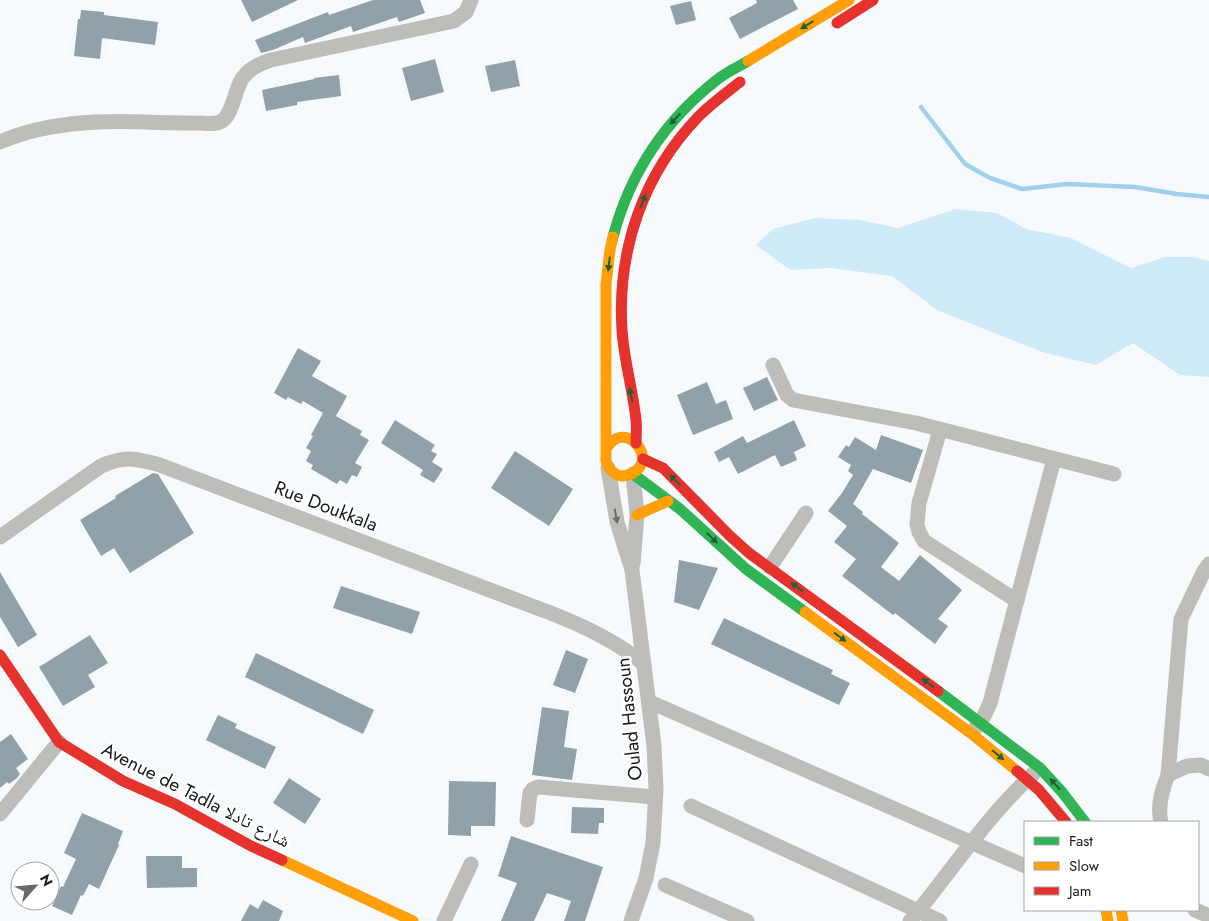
<svg xmlns="http://www.w3.org/2000/svg" width="1209" height="921" viewBox="0 0 1209 921" font-family="Jost,'Noto Naskh Arabic',sans-serif">
	<style>
		.green { fill: #cfeaf9 }
		.lines { fill: none; stroke-linecap: round; stroke-linejoin: round }
		.stream { stroke: #a0d1ec; stroke-width: 4.5 }
		.building { fill: #91a1a9 }
		.street { stroke: #bfbdb9; stroke-width: 15 }
		.fast { stroke: #30b455; stroke-width: 11 }
		.slow { stroke: #ff9f0a; stroke-width: 11 }
		.jam { stroke: #e5322d; stroke-width: 11 }
		.oneway { fill: #226037 }
		.oneway2 { fill: #6b6c6c }
		.labels { text-anchor: middle; dominant-baseline: central; stroke-width: 5; stroke-linejoin: round; paint-order: stroke }
		.street-label { font-size: 19px; fill: #171c1f; stroke: #fff }
	</style>
	<rect width="100%" height="100%" fill="#f7fafd"/>
	<polygon class="green" points="956,209 997,213 1026,229 1071,238 1131,268 1165,257 1194,257 1209,261 1209,377 1180,375 1133,343 1096,365 1042,352 937,310 892,276 831,268 790,270 756,245 773,229 815,218 860,220 898,228"/>
	<g class="lines">
		<polyline class="stream" points="921,107 965,164 990,178 1022,189 1067,184 1135,187 1177,194 1209,197"/>
	</g>
	<g class="building">
		<polygon points="241,0 298,0 252,22"/>
		<polygon points="373,0 420,0 425,13 399,22 397,17 353,32 351,26 305,43 303,37 273,50 261,53 255,40 328,12 329,15"/>
		<polygon points="756,0 793,0 798,9 740,39 729,18 757,3"/>
		<polygon points="691,1 696,20 676,25 670,6"/>
		<polygon points="81,10 104,12 104,15 158,22 155,45 102,38 100,59 74,56 78,19 80,19"/>
		<polygon points="435,59 444,92 411,101 402,68"/>
		<polygon points="515,60 520,86 491,92 485,66"/>
		<polygon points="339,75 341,96 297,102 297,105 266,111 262,90 314,79 314,78"/>
		<polygon points="298,348 321,361 312,376 347,396 336,416 362,431 360,435 369,440 355,463 362,467 357,477 352,475 347,484 340,480 337,484 311,469 313,465 306,461 311,451 306,448 313,436 311,435 323,413 303,401 301,404 288,397 286,400 274,393"/>
		<polygon points="767,377 778,400 754,411 743,388"/>
		<polygon points="707,382 716,404 726,400 733,419 693,435 677,395"/>
		<polygon points="395,420 435,445 431,451 437,454 432,462 443,469 434,483 420,475 423,470 381,443"/>
		<polygon points="794,420 806,446 794,452 797,460 781,467 775,455 738,474 729,457 719,462 714,452 743,436 747,443"/>
		<polygon points="881,435 923,450 911,483 873,469 853,504 863,512 862,514 899,543 881,567 899,581 920,555 962,590 938,619 948,626 935,644 895,613 893,615 842,576 856,559 834,542 847,526 828,511 842,493 853,475 848,471 851,465 838,457 846,445 849,447 855,437 876,450"/>
		<polygon points="515,451 573,489 549,526 491,488"/>
		<polygon points="153,473 158,474 194,533 130,573 114,548 101,556 80,520 116,498 115,496"/>
		<polygon points="679,560 718,568 699,610 674,602"/>
		<polygon points="0,572 37,635 18,647 0,617"/>
		<polygon points="341,586 420,612 412,634 333,608"/>
		<polygon points="724,618 833,670 831,674 850,683 839,705 711,644"/>
		<polygon points="90,635 108,663 88,675 95,687 63,706 39,667"/>
		<polygon points="566,650 588,659 575,693 553,685"/>
		<polygon points="256,653 374,710 363,734 245,677"/>
		<polygon points="542,707 569,711 564,747 577,749 572,780 532,775"/>
		<polygon points="218,715 237,724 235,728 276,747 265,769 206,740"/>
		<polygon points="11,734 28,759 16,768 20,774 17,778 9,784 7,782 0,788 0,742"/>
		<polygon points="289,778 321,799 305,824 273,803"/>
		<polygon points="449,781 496,782 495,826 471,826 471,836 448,835"/>
		<polygon points="572,807 604,808 604,823 599,823 598,834 571,833"/>
		<polygon points="82,813 123,831 118,844 119,845 99,889 89,884 83,896 81,895 72,915 52,906 61,886 63,887 76,859 64,853"/>
		<polygon points="511,836 603,867 585,921 564,921 571,901 547,893 534,921 501,921 517,883 498,876"/>
		<polygon points="146,856 182,856 182,868 197,868 197,887 147,888"/>
		<polygon points="263,900 283,911 279,921 241,921 250,904 258,909"/>
	</g>
	<g class="lines">
		<g class="street">
			<path d="M0 142C45 122 99 120 147 122 164 123 180 123 197 123 204 123 213 125 220 122 234 116 234 86 245 75 252 67 261 63 271 60L454 21 466 12 471 0"/>
			<polyline points="773,365 787,395 793,400 916,423 1114,474"/>
			<polyline points="940,430 919,503 917,524 919,532 924,541 1017,601"/>
			<polyline points="608,468 617,522 632,570 654,746 656,789 653,843 646,878 631,921"/>
			<path d="M0 537 101 466C124 456 133 458 157 464L548 612C582 625 616 641 644 664"/>
			<polyline points="633,564 637,515 633,474"/>
			<polyline points="770,567 806,513"/>
			<polyline points="650,702 1025,866"/>
			<polyline points="974,730 984,716 990,703 1054,459"/>
			<polyline points="1168,775 1181,619 1204,571 1209,564"/>
			<polyline points="691,806 940,921"/>
			<polyline points="0,814 59,742"/>
			<polyline points="527,820 530,793 533,789 538,787 655,797"/>
			<path d="M1161 822C1157 806 1162 790 1168 775L1187 766 1201 765 1209 769"/>
			<polyline points="665,885 747,921"/>
			<polyline points="1195,910 1209,916"/>
			<polyline points="444,921 471,864"/>
			<path d="M910 921C951 872 986 817 1034 773"/>
		</g>
		<g class="fast">
			<path d="M613 237C630 173 665 120 718 79 727 72 738 67 748 61"/>
			<polyline points="633,474 680,509 746,569 805,612"/>
			<polyline points="938,691 1040,768 1062,792 1085,822"/>
		</g>
		<g class="slow">
			<polyline points="748,61 849,0"/>
			<path d="M606 449C608 446 611 442 614 440 632 428 656 460 633 473 629 475 626 476 622 476 613 475 608 468 606 461V284L610 250 613 237"/>
			<polyline points="637,515 668,501"/>
			<polyline points="805,612 972,734 1017,771"/>
			<polyline points="282,860 413,921"/>
			<polyline points="1106,910 1108,921"/>
			<polyline points="1121,910 1123,921"/>
		</g>
		<g class="jam">
			<polyline points="837,23 873,0"/>
			<path d="M636 443C636 435 637 428 636 420 633 390 624 361 622 330 617 250 643 174 699 116 712 103 726 93 740 82"/>
			<polyline points="643,459 663,468 730,536 749,553 938,691"/>
			<polyline points="0,655 59,742 123,781 175,804 251,846 282,860"/>
			<polyline points="1017,771 1039,790 1066,822"/>
		</g>
	</g>
	<defs><path id="oneway-solid" d="M-6-.8H1V-3.2L6.5 0L1 3.2V.8H-6Z" transform="scale(1.25)"/></defs>
	<g class="oneway">
		<use href="#oneway-solid" transform="translate(807 25) rotate(149)"/>
		<use href="#oneway-solid" transform="translate(675 119) rotate(133)"/>
		<use href="#oneway-solid" transform="translate(643 201) rotate(-68)"/>
		<use href="#oneway-solid" transform="translate(609 264) rotate(97)"/>
		<use href="#oneway-solid" transform="translate(631 395) rotate(-101)"/>
		<use href="#oneway-solid" transform="translate(675 480) rotate(-136)"/>
		<use href="#oneway-solid" transform="translate(712 538) rotate(44)"/>
		<use href="#oneway-solid" transform="translate(797 587) rotate(-144)"/>
		<use href="#oneway-solid" transform="translate(840 637) rotate(36)"/>
		<use href="#oneway-solid" transform="translate(928 683) rotate(-143)"/>
		<use href="#oneway-solid" transform="translate(998 755) rotate(39)"/>
		<use href="#oneway-solid" transform="translate(1055 784) rotate(-133)"/>
	</g>
	<use class="oneway2" href="#oneway-solid" transform="translate(616 516) rotate(80)"/>
	<g class="labels">
		<g class="street-label">
			<text transform="translate(326 506) rotate(21)">Rue Doukkala</text>
			<text transform="translate(629 719) rotate(-96)">Oulad Hassoun</text>
			<text transform="translate(196 795) rotate(27)">Avenue de Tadla شارع تادلا</text>
		</g>
	</g>
	<rect x="1024" y="821" width="175" height="90" fill="#ffffff" stroke="#a2a4a5"/>
	<rect x="1034" y="837" width="25" height="8" fill="#30b455" stroke="#a2a4a5"/>
	<text x="1069" y="846" font-size="15" fill="#171c1f">Fast</text>
	<rect x="1034" y="862" width="25" height="8" fill="#ff9f0a" stroke="#a2a4a5"/>
	<text x="1069" y="871" font-size="15" fill="#171c1f">Slow</text>
	<rect x="1034" y="887" width="25" height="8" fill="#e5322d" stroke="#a2a4a5"/>
	<text x="1069" y="896" font-size="15" fill="#171c1f">Jam</text>
	<g transform="translate(35 886) rotate(63)"><circle r="24" fill="#ffffff" stroke="#a2a4a5"/>
	<path d="M0-4L9 19L0 12L-9 19Z" fill="#656a6d"/>
	<text y="-8" font-size="14" font-weight="bold" text-anchor="middle" fill="#171c1f">N</text>
	</g>
</svg>
